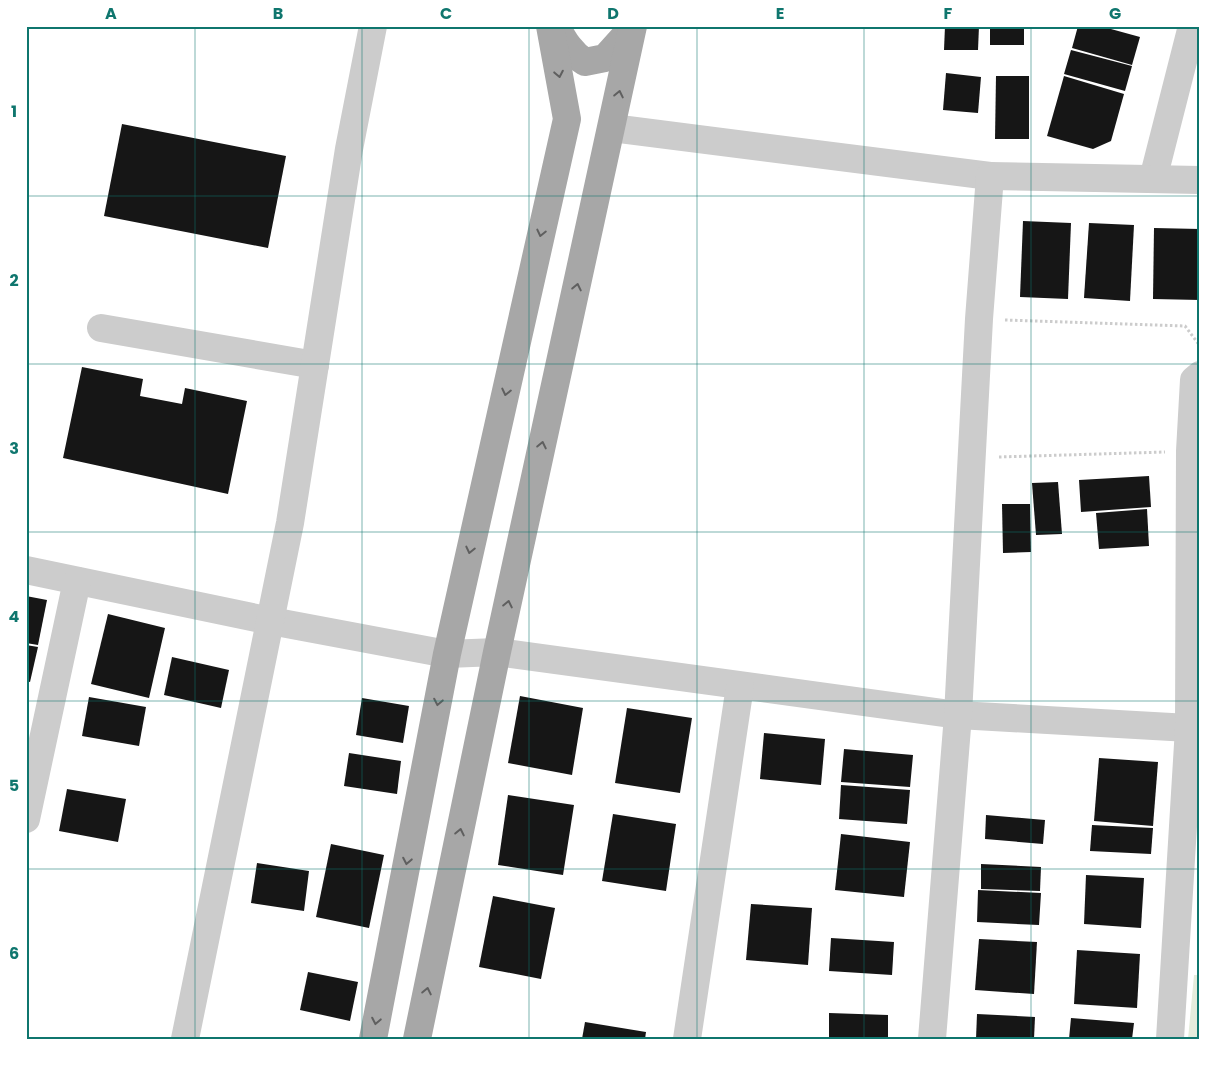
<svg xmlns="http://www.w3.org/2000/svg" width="1226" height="1065" viewBox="0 0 1226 1065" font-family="Poppins,sans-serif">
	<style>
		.green { fill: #e5ecdc }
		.building { fill: #161616 }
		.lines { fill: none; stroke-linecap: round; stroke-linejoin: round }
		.path { stroke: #ccc; stroke-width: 3; stroke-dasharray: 2.5 2.5; stroke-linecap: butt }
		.minor { stroke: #ccc; stroke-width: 28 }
		.major { stroke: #a7a7a7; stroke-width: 28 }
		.oneway { stroke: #5f5f5f }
		.grid { fill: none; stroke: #0f766e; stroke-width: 1; stroke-opacity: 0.55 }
		.neatline { fill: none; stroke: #0f766e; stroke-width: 2 }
		.grid-label { font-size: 16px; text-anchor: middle; font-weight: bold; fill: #0f766e }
	</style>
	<rect width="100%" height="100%" fill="#fff"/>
	<polygon class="green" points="1194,975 1200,975 1200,1039 1188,1039"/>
	<g class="building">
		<polygon points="945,26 979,26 978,50 944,50"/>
		<rect x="990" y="26" width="34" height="19"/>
		<polygon points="1078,26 1100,26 1140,37 1132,65 1072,48"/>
		<polygon points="1071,50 1132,66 1125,91 1064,74"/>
		<polygon points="946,73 981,77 978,113 943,110"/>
		<polygon points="996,76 1029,76 1029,139 995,139"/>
		<polygon points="1064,76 1124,94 1111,141 1093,149 1047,136"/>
		<polygon points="122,124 286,156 268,248 104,216"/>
		<polygon points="1023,221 1071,223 1068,299 1020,297"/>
		<polygon points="1089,223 1134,225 1130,301 1084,298"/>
		<polygon points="1154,228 1200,229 1200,300 1153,299"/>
		<polygon points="82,367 143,379 140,396 182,404 185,388 247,401 228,494 63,458"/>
		<polygon points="1149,476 1151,507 1081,512 1079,480"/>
		<polygon points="1058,482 1062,534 1036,535 1032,483"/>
		<polygon points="1002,504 1030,504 1031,552 1003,553"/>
		<polygon points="1147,509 1149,546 1099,549 1096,513"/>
		<polygon points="26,596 47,600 38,645 26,643"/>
		<polygon points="108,614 165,628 149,698 91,684"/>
		<polygon points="26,645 38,647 30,682 26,681"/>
		<polygon points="172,657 229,670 221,708 164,695"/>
		<polygon points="520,696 583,708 572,775 508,763"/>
		<polygon points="89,697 146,707 139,746 82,736"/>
		<polygon points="362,698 409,706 403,743 356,735"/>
		<polygon points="627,708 692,718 680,793 615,783"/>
		<polygon points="764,733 825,739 821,785 760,779"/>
		<polygon points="844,749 913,755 910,787 841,782"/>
		<polygon points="349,753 401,761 397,794 344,786"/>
		<polygon points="1099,758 1158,762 1153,826 1094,821"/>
		<polygon points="841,785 910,790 907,824 839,819"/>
		<polygon points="67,789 126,799 118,842 59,831"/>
		<polygon points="508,795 574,805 563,875 498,865"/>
		<polygon points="613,814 676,824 666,891 602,881"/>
		<polygon points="986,815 1045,820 1043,844 985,839"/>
		<polygon points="1092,825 1153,828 1151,854 1090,851"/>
		<polygon points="841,834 910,842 904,897 835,890"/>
		<polygon points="331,844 384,855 369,928 316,917"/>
		<polygon points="257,863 309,871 304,911 251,903"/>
		<polygon points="981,864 1041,867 1040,891 981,889"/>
		<polygon points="1086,875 1144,878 1141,928 1084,924"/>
		<polygon points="978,890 1041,893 1039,925 977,922"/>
		<polygon points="493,896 555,908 541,979 479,967"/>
		<polygon points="751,904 812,908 808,965 746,960"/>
		<polygon points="831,938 894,942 892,975 829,971"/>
		<polygon points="979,939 1037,942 1034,994 975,990"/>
		<polygon points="1077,950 1140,954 1137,1008 1074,1004"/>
		<polygon points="308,972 358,982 350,1021 300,1010"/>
		<polygon points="829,1013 888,1015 888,1039 829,1039"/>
		<polygon points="977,1014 1035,1017 1034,1039 976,1039"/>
		<polygon points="1071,1018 1134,1023 1132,1039 1069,1039"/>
		<polygon points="585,1022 646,1032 645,1039 582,1039"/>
	</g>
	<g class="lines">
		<g class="path">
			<polyline points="1005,320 1185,326 1200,346"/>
			<polyline points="999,457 1165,452"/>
		</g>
		<g class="minor">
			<polyline points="612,128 990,176"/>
			<polyline points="1153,179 1192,26"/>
			<polyline points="101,328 315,365"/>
			<polyline points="26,570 271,621 447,654 497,652 958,715 1189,728 1200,727"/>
			<polyline points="26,819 77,581"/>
			<polyline points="185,1039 290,523 349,149 373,26"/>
			<polyline points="687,1039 740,686"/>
			<polyline points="932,1039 958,715 979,319 990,176 1200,180"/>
			<polyline points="1170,1039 1189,728 1190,451 1194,380 1200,375"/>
		</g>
		<g class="major">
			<path d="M556 26C564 41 571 53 585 62L605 58 632 28"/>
			<polyline points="373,1039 447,654 567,119 550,26"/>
			<polyline points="417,1039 497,652 633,26"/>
		</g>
	</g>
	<defs><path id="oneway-chevron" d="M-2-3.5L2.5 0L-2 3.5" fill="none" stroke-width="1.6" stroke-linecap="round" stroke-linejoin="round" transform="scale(1.25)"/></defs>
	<g class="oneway">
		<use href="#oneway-chevron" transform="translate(559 74) rotate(79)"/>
		<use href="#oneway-chevron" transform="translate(619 94) rotate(-78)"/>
		<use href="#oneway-chevron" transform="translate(541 233) rotate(103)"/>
		<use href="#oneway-chevron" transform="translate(577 287) rotate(-78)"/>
		<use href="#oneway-chevron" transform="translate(506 392) rotate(103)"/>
		<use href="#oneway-chevron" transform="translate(542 445) rotate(-78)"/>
		<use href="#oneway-chevron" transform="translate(470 550) rotate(103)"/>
		<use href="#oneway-chevron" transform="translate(508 604) rotate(-78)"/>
		<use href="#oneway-chevron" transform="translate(438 702) rotate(101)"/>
		<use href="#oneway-chevron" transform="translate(460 832) rotate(-78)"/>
		<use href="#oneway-chevron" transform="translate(407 861) rotate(101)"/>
		<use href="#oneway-chevron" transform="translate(427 991) rotate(-78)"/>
		<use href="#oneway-chevron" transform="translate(376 1021) rotate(101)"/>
	</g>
	<path class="grid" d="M195 26V1039M362 26V1039M529 26V1039M697 26V1039M864 26V1039M1031 26V1039M26 196H1200M26 364H1200M26 532H1200M26 701H1200M26 869H1200"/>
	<rect width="1226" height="1065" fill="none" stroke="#ffffff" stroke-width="55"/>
	<rect x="28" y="28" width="1170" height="1010" class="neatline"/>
	<g class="grid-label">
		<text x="111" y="19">A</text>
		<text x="278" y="19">B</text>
		<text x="446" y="19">C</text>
		<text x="613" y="19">D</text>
		<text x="780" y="19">E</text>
		<text x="948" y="19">F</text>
		<text x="1115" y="19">G</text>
		<text x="14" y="117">1</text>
		<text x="14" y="286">2</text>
		<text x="14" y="454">3</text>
		<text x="14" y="622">4</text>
		<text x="14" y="791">5</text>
		<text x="14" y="959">6</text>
	</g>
</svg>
